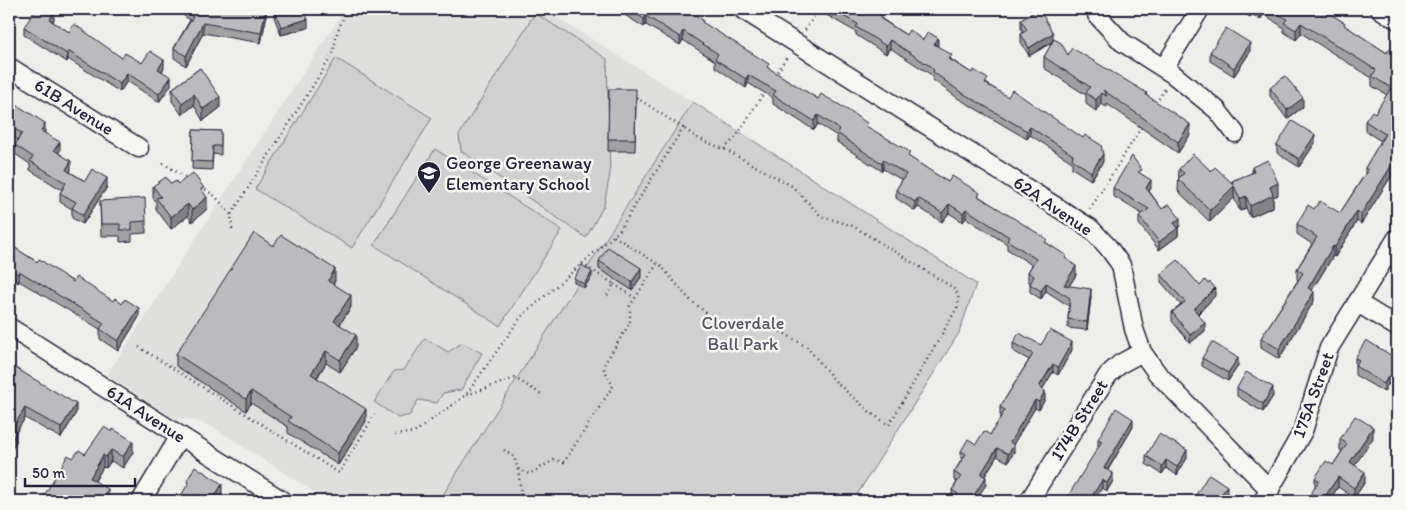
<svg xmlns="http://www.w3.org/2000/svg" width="1406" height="510" viewBox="0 0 1406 510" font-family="Itim,sans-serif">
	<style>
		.built { fill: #dfdfde }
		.green { fill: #d0d0d1; stroke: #797986 }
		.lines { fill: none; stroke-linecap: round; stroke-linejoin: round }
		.street-casing { stroke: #22223b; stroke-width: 21 }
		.path { stroke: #22223b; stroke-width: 2.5; stroke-dasharray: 1 4; stroke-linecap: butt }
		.street { stroke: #f6f6f2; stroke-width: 18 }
		.wall { fill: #a1a1a4; stroke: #22223b }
		.shaded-wall { fill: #838386; stroke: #22223b }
		.building { fill: #bbbbbf; stroke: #22223b }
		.labels { text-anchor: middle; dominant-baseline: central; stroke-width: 5; stroke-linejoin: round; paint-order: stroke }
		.street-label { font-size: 18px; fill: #22223b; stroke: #f6f6f2 }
		.poi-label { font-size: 18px; fill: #22223b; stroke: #f6f6f2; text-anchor: start }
		.park-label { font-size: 18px; fill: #565668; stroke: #f6f6f2 }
	</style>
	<rect width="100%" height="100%" fill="#eeeeeb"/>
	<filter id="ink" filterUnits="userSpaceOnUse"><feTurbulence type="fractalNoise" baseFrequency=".02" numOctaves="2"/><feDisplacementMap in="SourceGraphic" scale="10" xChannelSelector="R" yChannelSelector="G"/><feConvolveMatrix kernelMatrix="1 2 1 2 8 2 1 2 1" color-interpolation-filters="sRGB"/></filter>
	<g filter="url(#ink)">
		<polygon class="built" points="345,9 543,9 693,102 439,501 328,501 214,428 197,421 172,417 107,375"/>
		<g class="green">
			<polygon points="535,13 607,59 610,174 604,205 586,238 461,151 459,135"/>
			<polygon points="336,58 432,118 352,248 255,189"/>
			<polygon points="693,102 976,284 959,333 853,501 439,501"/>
			<polygon points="435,149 562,230 500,326 374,245"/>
			<polygon points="425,338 448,352 462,343 482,353 461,390 443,393 437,403 418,400 410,415 398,418 374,402 394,371 404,370"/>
		</g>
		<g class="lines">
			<g class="street-casing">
				<g id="street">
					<polyline points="742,9 1090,228 1108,247 1121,265 1134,329 1142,352 1157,373 1270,490"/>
					<polyline points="1380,9 1397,20"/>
					<polyline points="1097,15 1122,42 1174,75 1217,110 1235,133"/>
					<polyline points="9,67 139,148"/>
					<polyline points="1164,68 1200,9"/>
					<polyline points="1358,303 1397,327"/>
					<polyline points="9,327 283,501"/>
					<polyline points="141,501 180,436"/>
					<polyline points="1029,501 1108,375 1120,364 1142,352"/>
					<polyline points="1263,501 1303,431 1329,348 1397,238"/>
				</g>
			</g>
			<g class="path">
				<polyline points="805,30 819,9"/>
				<polyline points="775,76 788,55"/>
				<polyline points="1156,103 1165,89"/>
				<polyline points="724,149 736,137 765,91"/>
				<polyline points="163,163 188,179"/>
				<polyline points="201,187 215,196 231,215"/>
				<polyline points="1090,209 1143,125"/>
				<polyline points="232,229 231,215 333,54 337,33 347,9"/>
				<path d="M614 236 661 266 689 299 713 318 725 323 770 325 807 347 836 382 871 413 889 425 957 308C960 299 959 294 952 287L853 226 821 216 792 186 724 149 699 139 683 128"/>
				<polyline points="582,264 614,284 607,296"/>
				<polyline points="614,284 635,298"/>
				<polyline points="139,347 339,473 375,414"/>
				<polyline points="467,395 515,378 541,394"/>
				<polyline points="395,435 415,432 466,395 521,317 619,231 683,128 634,96"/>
				<polyline points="504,450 514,457 518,469 529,474 554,460 564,462 613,386 604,369 605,363 630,323 630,306 657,264"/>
				<polyline points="518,469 522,501"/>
			</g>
			<use href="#street" class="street"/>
		</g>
		<g class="wall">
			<polygon points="179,9 266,9 266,19 261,43 203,33 186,66 174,58 174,48 190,20 184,16 184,12"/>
			<polygon points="274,9 308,28 281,35 274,17"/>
			<polygon points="615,9 686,9 703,23 769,69 818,99 867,127 910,158 948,182 980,197 1047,243 1067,260 1076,275 1069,286 1091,297 1087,330 1068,328 1068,319 1069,306 1046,291 1041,299 1030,292 1030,282 1028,281 1028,272 1032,265 1007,249 1007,244 966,218 963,222 949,213 942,222 918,207 915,211 896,198 896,190 902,180 883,169 882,171 869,163 837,142 837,136 818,124 814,130 773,104 773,98 748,83 746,88 715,67 715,61 683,40 680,45 646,25 644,27"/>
			<polygon points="816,9 881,9 882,19 906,35 923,40 938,47 952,60 1103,162 1091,180 1072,168 1072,162 1030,135 1027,139 959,99 933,80 933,77 930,74 890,48 886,54 856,35 856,32"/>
			<polygon points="1029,9 1044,9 1043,13 1040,12 1053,41 1068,55 1147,96 1190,135 1178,153 1107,104 1107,107 1101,104 1096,111 1086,104 1086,95 1044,68 1044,57 1053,42 1029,56 1021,42 1021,34 1023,32 1021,28 1021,20 1036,11"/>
			<polygon points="1237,9 1322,9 1345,26 1387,53 1389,49 1397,167 1361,224 1357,221 1335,257 1333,256 1312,290 1314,301 1279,359 1261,348 1261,338 1298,280 1297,279 1297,269 1312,244 1297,234 1297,224 1314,209 1340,213 1365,174 1365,168 1381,141 1365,131 1365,121 1375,113 1387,95 1372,86 1372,78 1301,33 1296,40 1284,32 1284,28 1264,14 1260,20 1252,14 1250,17"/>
			<polygon points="54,19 53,22 69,32 122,58 164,68 162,71 171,85 159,102 127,81 120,92 68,59 67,62 24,35 24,27"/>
			<polygon points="1210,52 1250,52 1234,76 1210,61"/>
			<polygon points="200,68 220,108 203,121 194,105 182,115 172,101 172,89"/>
			<polygon points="1270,88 1303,107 1287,119 1270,96"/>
			<polygon points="609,89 636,101 635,151 608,151"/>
			<polygon points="9,100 45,133 60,151 58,153 71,170 70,172 85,181 107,187 83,224 72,218 72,209 60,202 60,193 62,190 30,170 30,164 15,154 15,145 18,140 9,135"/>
			<polygon points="193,130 221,131 221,155 213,154 212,170 192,169"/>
			<polygon points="1315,143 1299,167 1277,153 1277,145"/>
			<polygon points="1252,167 1278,195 1273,197 1273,207 1250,217 1246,208 1240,211 1234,198 1210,222 1178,191 1179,169 1232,183 1232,181 1252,173"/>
			<polygon points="1142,175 1151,188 1149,191 1162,209 1180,226 1178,228 1178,236 1159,250 1139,224 1139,216 1142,214 1113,196 1113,188"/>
			<polygon points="171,184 178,184 204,193 207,209 192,222 188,216 171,229 156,209 156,202 153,198 153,186"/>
			<polygon points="100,201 146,221 146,233 132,234 132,241 120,242 120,236 101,236"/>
			<polygon points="9,244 37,262 139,317 118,351 100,339 100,329 19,281 18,283 9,278"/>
			<polygon points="273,246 335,281 333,284 351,307 340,324 356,347 340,372 326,363 317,378 366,421 338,465 288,433 288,427 251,403 246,411 176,366 176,354"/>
			<polygon points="599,261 641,277 632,290 599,269"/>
			<polygon points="1161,274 1200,286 1215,296 1198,314 1205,331 1190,343 1172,321 1172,312 1181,305 1161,282"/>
			<polygon points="592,276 584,288 574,282 574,278"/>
			<polygon points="1013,343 1041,345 1072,350 1058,375 1053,372 1042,389 1045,399 1039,410 1035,408 1013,444 1014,452 1008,462 997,456 985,476 986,485 954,500 952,498 952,490 957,482 954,480 954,472 962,459 961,459 961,451 976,444 990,435 1002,416 1000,415 1000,407 1029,360 1013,351"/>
			<polygon points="1202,358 1238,366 1228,381 1202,366"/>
			<polygon points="1355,358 1397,359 1397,389 1388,384 1384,392 1355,375"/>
			<polygon points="9,372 76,413 61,438 25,418 16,432 16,442 10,398 9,397"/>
			<polygon points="1237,388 1273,396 1263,412 1237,396"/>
			<polygon points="1133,427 1108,470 1113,481 1107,491 1102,488 1098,447 1098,439"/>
			<polygon points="112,432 133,452 123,468 111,461 106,468 103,467 95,481 108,500 73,458 85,454"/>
			<polygon points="1373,438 1354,465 1365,482 1354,498 1338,487 1329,501 1315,487 1315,478 1333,465 1342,451 1340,450 1340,439"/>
			<polygon points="1146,456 1187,458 1177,475 1166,468 1162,474 1146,464"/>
		</g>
		<g class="shaded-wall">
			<polygon points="266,9 266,19 261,43 261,33"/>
			<polygon points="1250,9 1252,9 1252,14 1250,17"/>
			<polygon points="1261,9 1264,9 1264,14 1260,20 1260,10"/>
			<polygon points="54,11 54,19 50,28 50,20"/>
			<polygon points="646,16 646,25 644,27 644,19"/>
			<polygon points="308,19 308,28 281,35 281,27"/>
			<polygon points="203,23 203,33 186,66 186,56"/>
			<polygon points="1301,23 1301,33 1296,40 1296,30"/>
			<polygon points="683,31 683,40 680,45 680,37"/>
			<polygon points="1053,33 1053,41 1029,56 1029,48"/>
			<polygon points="938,38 938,47 934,44"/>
			<polygon points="890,40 890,48 886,54 886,46"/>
			<polygon points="1250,43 1250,52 1234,76 1234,68"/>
			<polygon points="68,51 68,59 67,62 67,54"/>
			<polygon points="164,60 164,68 158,77 158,69"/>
			<polygon points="127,73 127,81 120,92 120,84"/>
			<polygon points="748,75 748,83 746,88 746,79"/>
			<polygon points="171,77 171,85 159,102 159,94"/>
			<polygon points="1101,93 1101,104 1096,111 1096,100"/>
			<polygon points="194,94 194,105 182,115 182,103"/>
			<polygon points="220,97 220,108 203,121 203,109"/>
			<polygon points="1303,98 1303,107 1287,119 1287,110"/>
			<polygon points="818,115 818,124 814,130 814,121"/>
			<polygon points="45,123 45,133 41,140 41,131"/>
			<polygon points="1190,124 1190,135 1178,153 1178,142"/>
			<polygon points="1030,127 1030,135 1027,139 1027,131"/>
			<polygon points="1315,135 1315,143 1299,167 1299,159"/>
			<polygon points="60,142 60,151 54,160 54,150"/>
			<polygon points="1103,154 1103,162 1091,180 1091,172"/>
			<polygon points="1397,157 1397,167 1361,224 1361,214"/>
			<polygon points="883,160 883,169 882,171 882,163"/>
			<polygon points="71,161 71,170 66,179 66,170"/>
			<polygon points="107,178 107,187 83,224 83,215"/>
			<polygon points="1151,180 1151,188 1146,196 1146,188"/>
			<polygon points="1278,183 1278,195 1273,197 1273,207 1250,217 1250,206 1270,187"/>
			<polygon points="1234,186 1234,198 1210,222 1210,210"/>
			<polygon points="1246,196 1246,208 1240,211 1240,199"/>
			<polygon points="207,197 207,209 192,222 192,210"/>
			<polygon points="918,198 918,207 915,211 915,202"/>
			<polygon points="188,204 188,216 171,229 171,217"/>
			<polygon points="949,204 949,213 942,222 942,213"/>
			<polygon points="966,209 966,218 963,222 963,213"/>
			<polygon points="1357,211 1357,221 1335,257 1335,247"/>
			<polygon points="1180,218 1180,226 1178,228 1178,236 1159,250 1159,242 1174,223"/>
			<polygon points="1333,246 1333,256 1308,297 1308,288"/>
			<polygon points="1076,266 1076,275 1064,294 1064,285"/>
			<polygon points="641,268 641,277 632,290 632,282"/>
			<polygon points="335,269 335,281 328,293 328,281"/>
			<polygon points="19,271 19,281 18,283 18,274"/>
			<polygon points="592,272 592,276 584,288 584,284"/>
			<polygon points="1046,283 1046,291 1041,299 1041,291"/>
			<polygon points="1215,288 1215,296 1194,317 1194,309"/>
			<polygon points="1091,289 1091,297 1087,330 1087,322"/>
			<polygon points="1314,292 1314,301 1279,359 1279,349"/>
			<polygon points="351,295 351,307 334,333 334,321"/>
			<polygon points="139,308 139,317 118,351 118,341"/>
			<polygon points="1205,323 1205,331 1190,343 1190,335"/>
			<polygon points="356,335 356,347 340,372 340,360"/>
			<polygon points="1072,342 1072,350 1058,375 1058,367"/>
			<polygon points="326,351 326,363 311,386 311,374"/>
			<polygon points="1238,358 1238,366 1228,381 1228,373"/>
			<polygon points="1053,364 1053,372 1039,395 1039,387"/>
			<polygon points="1388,376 1388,384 1384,392 1384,384"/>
			<polygon points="1273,387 1273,396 1263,412 1263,404"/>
			<polygon points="251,391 251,403 246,411 246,399"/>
			<polygon points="1045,391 1045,399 1039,410 1039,402"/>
			<polygon points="1035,400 1035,408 1010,450 1010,442"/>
			<polygon points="76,404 76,413 61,438 61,428"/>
			<polygon points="25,408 25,418 12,439 12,429"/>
			<polygon points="366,409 366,421 338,465 338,453"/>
			<polygon points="1133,419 1133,427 1104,476 1104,468"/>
			<polygon points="1373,427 1373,438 1350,473 1350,462"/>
			<polygon points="16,432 16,442 9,454 9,445"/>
			<polygon points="133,441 133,452 123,468 123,457"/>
			<polygon points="1014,445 1014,452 1008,462 1008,454"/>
			<polygon points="997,448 997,456 981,482 981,474"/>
			<polygon points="111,450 111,461 106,468 106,457"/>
			<polygon points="1187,450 1187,458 1177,475 1177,467"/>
			<polygon points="103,455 103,467 90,489 90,478"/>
			<polygon points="1166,460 1166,468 1162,474 1162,466"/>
			<polygon points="1365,472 1365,482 1354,498 1354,488"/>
			<polygon points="1113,473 1113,481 1107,491 1107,483"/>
			<polygon points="986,477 986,485 975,501 970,501"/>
			<polygon points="1338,477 1338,487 1329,501 1324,498"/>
			<polygon points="1102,480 1102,488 1094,501 1089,501"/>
			<polygon points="222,484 222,494 218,501 215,496"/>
			<polygon points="1227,486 1227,495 1223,501 1217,501"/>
			<polygon points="108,489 108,500 107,501 100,501"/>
		</g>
		<g class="building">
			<polygon points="36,9 51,9 54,11 50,20 69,32 74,24 122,58 125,53 142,63 150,51 164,60 158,69 171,77 159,94 127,73 120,84 68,51 67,54 24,27"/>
			<polygon points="187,9 266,9 261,33 203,23 186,56 174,48 193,17 190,15 192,12"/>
			<polygon points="274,9 303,9 308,19 281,27"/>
			<polygon points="629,9 686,9 703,20 702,22 769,64 767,67 818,99 821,94 843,107 867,123 866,126 910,152 908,156 948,182 952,176 980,193 978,196 1047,239 1045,242 1067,256 1065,258 1076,266 1064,285 1091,289 1087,322 1068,319 1070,298 1046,283 1041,291 1030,284 1034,276 1028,272 1036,259 1007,240 1009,237 966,209 963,213 949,204 942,213 918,198 915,202 896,190 906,174 883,160 882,163 869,155 837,133 839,129 818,115 814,121 773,95 776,91 748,75 746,79 715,59 718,54 683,31 680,37 646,16 644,19"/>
			<polygon points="830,9 882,9 881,19 906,35 909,30 923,40 928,32 938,38 934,44 952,55 949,59 972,73 974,70 988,79 985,83 1008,97 1012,90 1083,138 1085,135 1101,145 1103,154 1091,172 1072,159 1073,155 1030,127 1027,131 959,91 933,72 934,70 930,66 890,40 886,46 856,27 858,24"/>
			<polygon points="1039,9 1053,33 1029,48 1021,34 1027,30 1021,20"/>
			<polygon points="1270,9 1322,9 1345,23 1344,25 1387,53 1389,49 1397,54 1397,101 1395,105 1397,107 1397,157 1361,214 1357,211 1335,247 1333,246 1308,288 1314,292 1279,349 1261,338 1303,273 1297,269 1317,237 1297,224 1308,205 1314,209 1320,201 1340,213 1368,170 1365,168 1385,134 1365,121 1372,111 1375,113 1391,88 1372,76 1376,70 1301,23 1296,30 1284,23 1287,19"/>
			<polygon points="1226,28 1250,43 1234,68 1210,52"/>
			<polygon points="1054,39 1061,43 1068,55 1072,48 1147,93 1146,95 1190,124 1178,142 1103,90 1107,96 1101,93 1096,100 1086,93 1090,87 1044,57"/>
			<polygon points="200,68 220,97 203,109 194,94 182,103 172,89"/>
			<polygon points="1285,76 1303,98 1287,110 1270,88"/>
			<polygon points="609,89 636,89 635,139 608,139"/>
			<polygon points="9,100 45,123 41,131 60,142 54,150 71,161 66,170 85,181 92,169 107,178 83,215 72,208 76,202 60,193 66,183 30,161 33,157 15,145 22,133 9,126"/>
			<polygon points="1292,121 1315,135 1299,159 1277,145"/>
			<polygon points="193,130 221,131 221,146 213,146 212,162 192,161"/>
			<polygon points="1193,154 1211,171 1215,167 1234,185 1232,181 1254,172 1252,167 1268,160 1278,183 1270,187 1273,195 1250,206 1246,196 1240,199 1234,186 1210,210 1178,179 1184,173 1179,169"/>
			<polygon points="1132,156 1142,170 1138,172 1151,180 1146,188 1162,209 1169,204 1180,218 1174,223 1178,228 1159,242 1139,216 1149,209 1113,188"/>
			<polygon points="193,173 204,188 201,189 207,197 192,210 188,204 171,217 156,198 161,197 153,186 166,177 171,184 176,181 178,184"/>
			<polygon points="145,198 146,221 132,222 132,230 120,230 120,224 101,224 100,201"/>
			<polygon points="254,233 273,246 281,235 335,269 328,281 351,295 334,321 356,335 340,360 326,351 311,374 366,409 338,453 288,421 291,417 251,391 246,399 176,354"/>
			<polygon points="9,244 37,262 39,259 73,282 76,277 113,301 115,298 122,304 125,299 139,308 118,341 100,329 104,323 19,271 18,274 9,269"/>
			<polygon points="608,247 641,268 632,282 599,261"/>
			<polygon points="1178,260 1200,286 1205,280 1208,284 1210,282 1215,288 1194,309 1205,323 1190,335 1172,312 1185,302 1161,274"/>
			<polygon points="582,265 592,272 584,284 574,278"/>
			<polygon points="1050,330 1072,342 1058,367 1053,364 1039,387 1045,391 1039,402 1035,400 1010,442 1014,445 1008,454 997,448 981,474 986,477 970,501 953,501 958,494 952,490 961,477 954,472 966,454 961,451 968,439 976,444 984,431 990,435 1005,410 1000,407 1033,354 1013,343 1019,333 1041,345"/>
			<polygon points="1366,340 1397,359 1397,381 1388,376 1384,384 1355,366 1359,360 1355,358"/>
			<polygon points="1212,342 1238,358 1228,373 1202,358"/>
			<polygon points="12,366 76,404 61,428 25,408 12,429 16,432 9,445 9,400 15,391 9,387 9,372"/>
			<polygon points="1246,372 1273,387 1263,404 1237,388"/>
			<polygon points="1116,408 1133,419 1104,468 1113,473 1107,483 1102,480 1089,501 1065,501 1102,441 1098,439"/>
			<polygon points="1355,416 1373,427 1350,462 1365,472 1354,488 1338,477 1324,498 1330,501 1306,501 1319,481 1315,478 1326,461 1333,465 1347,444 1340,439"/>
			<polygon points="104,427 112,432 113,429 133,441 123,457 111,450 106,457 103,455 90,478 108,489 100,501 41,501 68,455 73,458 79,450 85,454"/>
			<polygon points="1159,434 1187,450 1177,467 1166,460 1162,466 1146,456"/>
			<polygon points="195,466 222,484 215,496 223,501 178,501 189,482 187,481"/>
			<polygon points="1209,474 1227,486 1217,501 1192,501"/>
		</g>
	</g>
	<defs>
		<g id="school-pin" transform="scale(1.25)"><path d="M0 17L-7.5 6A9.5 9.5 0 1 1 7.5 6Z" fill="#22223b" stroke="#f6f6f2"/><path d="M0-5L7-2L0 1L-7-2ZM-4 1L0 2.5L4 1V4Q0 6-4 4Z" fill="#fff"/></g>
	</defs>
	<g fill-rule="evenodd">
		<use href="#school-pin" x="429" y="173"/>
	</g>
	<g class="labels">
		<g class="street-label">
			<text transform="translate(74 107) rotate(32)">61B Avenue</text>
			<text transform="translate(1053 206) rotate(34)">62A Avenue</text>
			<text transform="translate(1313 395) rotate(-70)">175A Street</text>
			<text transform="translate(146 414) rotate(33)">61A Avenue</text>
			<text transform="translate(1079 420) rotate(-58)">174B Street</text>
		</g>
		<g class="poi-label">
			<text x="446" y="163">George Greenaway<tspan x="446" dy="21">Elementary School</tspan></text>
		</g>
		<g class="park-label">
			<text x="743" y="323">Cloverdale<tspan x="743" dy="21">Ball Park</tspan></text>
		</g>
	</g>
	<rect width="1406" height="510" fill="none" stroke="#f6f6f2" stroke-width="30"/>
	<rect x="15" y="15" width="1376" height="480" fill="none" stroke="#22223b" stroke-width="2" filter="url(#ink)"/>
	<path d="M25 478v8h110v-8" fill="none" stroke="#22223b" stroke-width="2.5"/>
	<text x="32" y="478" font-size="15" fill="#22223b" stroke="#f6f6f2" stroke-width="4" paint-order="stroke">50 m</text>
</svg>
